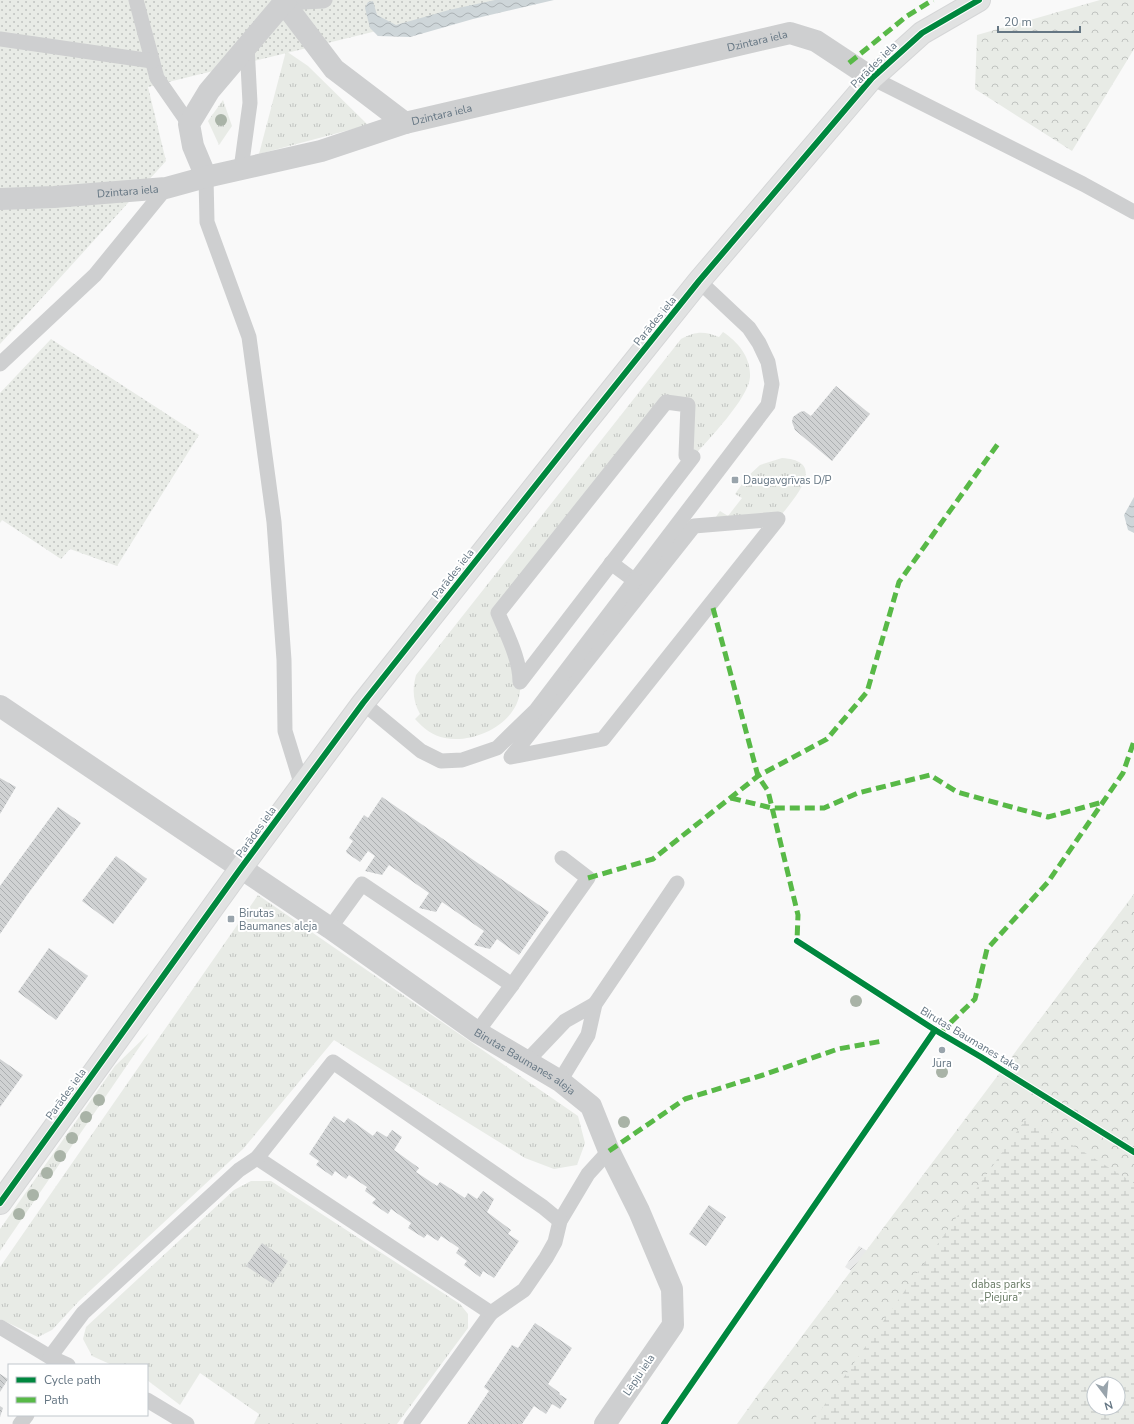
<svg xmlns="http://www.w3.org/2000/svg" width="1134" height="1424" viewBox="0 0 1134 1424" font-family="'Nunito Sans',sans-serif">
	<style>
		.industrial { fill: url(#industrial-furrows) }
		.grass { fill: url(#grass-tufts) }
		.forest { fill: url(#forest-crowns); fill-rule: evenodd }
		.wetland { fill: url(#wetland-marsh); fill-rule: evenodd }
		.garden { fill: url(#garden-dots) }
		.water { fill: url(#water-waves) }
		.building { fill: url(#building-back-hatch) }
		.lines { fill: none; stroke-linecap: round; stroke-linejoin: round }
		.secondary-casing { stroke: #d5d6d7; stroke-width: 24 }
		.lane { stroke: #cecfd0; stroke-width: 15 }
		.street { stroke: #cecfd0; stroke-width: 22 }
		.secondary { stroke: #e1e2e2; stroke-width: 22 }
		.quiet { stroke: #58b947; stroke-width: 5; stroke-dasharray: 10 5; stroke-linecap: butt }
		.cycleway-casing { stroke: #fff; stroke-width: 8 }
		.cycleway { stroke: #00873e; stroke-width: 6 }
		.tree { fill: #a9b3a7 }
		.poi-dot { fill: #99a4ac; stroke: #fff; stroke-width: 1.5 }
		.labels { text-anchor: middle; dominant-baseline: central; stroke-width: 4; stroke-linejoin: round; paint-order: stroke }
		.street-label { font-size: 11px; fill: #657683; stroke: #fff }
		.poi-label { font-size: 11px; fill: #657683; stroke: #fff; text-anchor: start }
		.park-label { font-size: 11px; fill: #687a64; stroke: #fff }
	</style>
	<defs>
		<pattern id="industrial-furrows" width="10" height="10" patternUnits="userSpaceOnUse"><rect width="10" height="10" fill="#e8e9e9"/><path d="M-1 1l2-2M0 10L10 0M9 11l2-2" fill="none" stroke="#c0c1c2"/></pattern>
		<pattern id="grass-tufts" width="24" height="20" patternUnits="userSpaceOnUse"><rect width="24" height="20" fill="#e8ebe6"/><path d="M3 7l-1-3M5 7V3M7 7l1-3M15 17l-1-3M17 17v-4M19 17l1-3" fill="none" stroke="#c0c3c0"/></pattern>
		<pattern id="forest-crowns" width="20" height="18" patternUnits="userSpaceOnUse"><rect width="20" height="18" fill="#e8ebe6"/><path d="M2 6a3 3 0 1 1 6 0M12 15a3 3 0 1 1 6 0" fill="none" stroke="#c0c3c0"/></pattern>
		<pattern id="wetland-marsh" width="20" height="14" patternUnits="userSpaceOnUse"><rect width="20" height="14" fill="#e8ebe6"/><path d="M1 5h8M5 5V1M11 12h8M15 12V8" fill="none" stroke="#c0c3c0"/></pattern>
		<pattern id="garden-dots" width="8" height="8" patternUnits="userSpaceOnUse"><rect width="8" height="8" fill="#e8ebe6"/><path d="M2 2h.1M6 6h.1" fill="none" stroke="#c0c3c0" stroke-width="1.8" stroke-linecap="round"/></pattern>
		<pattern id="water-waves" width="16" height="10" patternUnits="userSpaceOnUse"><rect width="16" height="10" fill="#ced6d9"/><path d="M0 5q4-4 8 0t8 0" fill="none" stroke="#abb2b5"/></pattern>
		<pattern id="building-back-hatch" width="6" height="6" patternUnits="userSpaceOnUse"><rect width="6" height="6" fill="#d0d2d3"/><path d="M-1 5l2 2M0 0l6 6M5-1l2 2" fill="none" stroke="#acafb1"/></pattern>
	</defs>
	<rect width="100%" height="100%" fill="#f9f9f9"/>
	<polygon class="industrial" points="859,1246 879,1258 866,1280 845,1267"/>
	<g class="grass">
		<polygon points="286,51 308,66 368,125 259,154"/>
		<polygon points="223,100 232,126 219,145 208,121"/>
		<path d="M723 332C738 342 751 357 750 377 749 398 707 441 693 457L688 405 666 402 498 613C504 627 509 642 514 656 516 661 519 667 520 673 521 678 521 686 520 691 517 724 474 744 445 738 433 736 423 728 415 719L420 714C413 701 412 690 416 675L681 339C696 331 704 331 719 337Z"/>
		<path d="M782 458C830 461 793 500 778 519L711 524 720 511 728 516 742 498 735 494 747 477 760 465Z"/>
		<polygon points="258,895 578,1116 585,1143 577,1165 554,1169 525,1158 334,1040 243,1149 79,1301 52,1330 38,1337 0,1319 0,1267"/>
		<polygon points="149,1033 0,1251 0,1229 115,1066"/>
		<polygon points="251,1181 271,1181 460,1304 468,1314 468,1328 397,1424 254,1424 259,1414 200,1373 180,1405 147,1380 147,1365 112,1365 92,1356 83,1339 86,1327 234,1190"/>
	</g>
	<g class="forest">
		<polygon points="1100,0 1134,0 1134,49 1072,151 975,89 977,35"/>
		<path d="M1134 894V1424H737L757 1396ZM1094 1384H1118V1408H1094Z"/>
	</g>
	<path class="wetland" d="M1027 1117 1134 1183V1424H811ZM1094 1384H1118V1408H1094Z"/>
	<g class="garden">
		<polygon points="0,0 503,0 148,87 166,161 0,344"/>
		<polygon points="51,339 199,435 117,566 70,549 61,559 2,520 0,523 0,393"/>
	</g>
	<g class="water">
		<polygon points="495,0 554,0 473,19 410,37 378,36 370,28 365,8 368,2 373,1 377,15 396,25 449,10"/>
		<polygon points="1134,497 1134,533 1128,530 1124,515"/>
	</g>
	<g class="building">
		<polygon points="836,386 870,414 832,461 795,430 792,422 793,417 800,412 804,411 811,416"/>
		<polygon points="0,778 16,787 0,814"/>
		<polygon points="382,797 549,912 519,955 497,939 490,949 474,945 484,931 442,902 436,912 419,908 429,893 389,865 382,875 365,871 375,856 368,851 360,862 347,853 346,851 353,841 349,838 364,815 368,818"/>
		<polygon points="58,807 81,823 27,895 0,934 0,886"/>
		<polygon points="116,856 147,879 113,924 82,901"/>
		<polygon points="49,948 88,976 56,1020 18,992"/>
		<polygon points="0,1059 23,1075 0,1107"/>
		<polygon points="334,1116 344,1123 348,1118 373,1136 377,1131 387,1137 392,1130 402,1137 394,1150 419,1168 416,1172 437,1186 440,1182 465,1198 468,1193 477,1199 483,1191 494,1199 487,1212 511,1230 508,1234 519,1241 494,1278 483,1271 480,1277 464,1265 467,1261 456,1253 459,1248 441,1236 438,1241 427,1234 424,1238 408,1228 411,1223 391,1209 388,1214 372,1203 376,1199 365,1191 367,1187 349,1175 346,1179 335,1171 332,1176 316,1165 319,1161 309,1154"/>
		<polygon points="709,1205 726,1217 706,1246 689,1234"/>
		<polygon points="262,1243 288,1261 273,1284 246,1266"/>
		<polygon points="535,1323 572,1348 548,1384 560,1393 559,1394 567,1399 560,1409 552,1404 546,1414 534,1406 522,1424 467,1424 489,1391 484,1387 512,1345 518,1348"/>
		<polygon points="0,1374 8,1379 0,1392"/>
		<polygon points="0,1406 3,1408 0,1417"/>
	</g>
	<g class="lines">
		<g class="secondary-casing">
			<polyline id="secondary" points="0,1203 241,868 363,703 578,432 699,281 872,78 922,33 979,0"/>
		</g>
		<g class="lane">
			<polyline points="136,0 157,78 189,124"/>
			<polyline points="284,3 323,1 325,0"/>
			<polyline points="0,39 152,61"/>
			<polyline points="872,78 1083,184 1134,212"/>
			<polyline points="241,169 250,103 247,46"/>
			<polyline points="206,177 207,222 249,337 274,522 284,660 285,731 302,786"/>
			<polyline points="0,364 95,275 166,188"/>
			<path d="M666 402 688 405 686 455 693 457 520 682C520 659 507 635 498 613Z"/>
			<polygon points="778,519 603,739 511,757 694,526"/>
			<polyline points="611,563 642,586"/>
			<polyline points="363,703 421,751 441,761 462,760 497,748 536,710 768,405 772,384 768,362 759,343 749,328 699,281"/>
			<polyline points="330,928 362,884 512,985 477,1032"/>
			<polyline points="512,985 588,878 562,858"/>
			<polyline points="527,1061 565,1021 595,1004"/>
			<polyline points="560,1081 588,1035 595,1004 677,883"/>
			<polyline points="257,1158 491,1313 411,1424"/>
			<polyline points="491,1313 524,1290 546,1258 555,1242 560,1221 588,1174 609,1151"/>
			<polyline points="0,1327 50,1357 68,1365"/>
			<polyline points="50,1357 83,1313 239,1170 257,1158 333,1062 543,1207 560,1221"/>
			<polyline points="147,1400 187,1424"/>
			<polyline points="20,1424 27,1415"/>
		</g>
		<g class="street">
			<polyline points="284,3 334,69 405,123"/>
			<polyline points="206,177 193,146 189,124 209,91 286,0"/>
			<path id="s1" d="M0 199 54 197 166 188 206 177 321 151 405 123 790 33 816 41 872 78"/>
			<path id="s2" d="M0 706 330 928 477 1032 560 1081 591 1106 609 1151 639 1211 672 1289 673 1325 605 1424"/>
		</g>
		<use href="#secondary" class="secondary"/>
		<g class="quiet">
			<polyline points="849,63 907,16 933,0"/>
			<polyline points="713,608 758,776 768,791 798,915 797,941"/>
			<polyline points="731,798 772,808 824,808 858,793 930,775 957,792 1048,817 1103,802"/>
			<polyline points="588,878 653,859 758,776 827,739 867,692 899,582 1000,441"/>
			<polyline points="941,1034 945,1028 975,999 987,949 1048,882 1123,773 1134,741"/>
			<polyline points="609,1151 685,1099 763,1075 838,1049 883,1041"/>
		</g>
		<g class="cycleway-casing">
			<g id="cycleway">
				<polyline points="797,941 935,1030 981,1057 1134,1152"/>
				<polyline points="0,1203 241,868 363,703 578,432 699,281 872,78 922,33 979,0"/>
				<polyline points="664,1424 935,1030"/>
			</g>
		</g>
		<use href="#cycleway" class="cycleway"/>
	</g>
	<g class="tree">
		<circle cx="221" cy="120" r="6"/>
		<circle cx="856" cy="1001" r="6"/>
		<circle cx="942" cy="1072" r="6"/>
		<circle cx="99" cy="1100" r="6"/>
		<circle cx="86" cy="1117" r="6"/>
		<circle cx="624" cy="1122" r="6"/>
		<circle cx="72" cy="1138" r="6"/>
		<circle cx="60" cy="1156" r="6"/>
		<circle cx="47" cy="1173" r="6"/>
		<circle cx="33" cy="1195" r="6"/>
		<circle cx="19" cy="1214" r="6"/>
	</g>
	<g class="poi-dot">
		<rect x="731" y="476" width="8" height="8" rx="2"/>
		<rect x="227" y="915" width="8" height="8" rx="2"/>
		<circle cx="942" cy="1050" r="4"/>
	</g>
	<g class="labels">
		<g class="street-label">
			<text stroke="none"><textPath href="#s1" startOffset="776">Dzintara iela</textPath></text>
			<text transform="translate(874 65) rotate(-45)">Parādes iela</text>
			<text stroke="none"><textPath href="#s1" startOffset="452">Dzintara iela</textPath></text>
			<text stroke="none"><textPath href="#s1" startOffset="128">Dzintara iela</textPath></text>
			<text transform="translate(655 321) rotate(-51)">Parādes iela</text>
			<text transform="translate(453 574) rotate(-52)">Parādes iela</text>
			<text transform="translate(256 832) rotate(-54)">Parādes iela</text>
			<text transform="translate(970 1039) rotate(31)">Birutas Baumanes taka</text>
			<text stroke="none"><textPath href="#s2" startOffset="634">Birutas Baumanes aleja</textPath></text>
			<text transform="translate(66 1094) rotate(-54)">Parādes iela</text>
			<text transform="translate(639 1375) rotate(-56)">Lēpju iela</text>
		</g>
		<g class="poi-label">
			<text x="743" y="480">Daugavgrīvas D/P</text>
			<text x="239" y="913">Birutas<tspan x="239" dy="13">Baumanes aleja</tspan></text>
			<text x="942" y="1063" text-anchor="middle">Jūra</text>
		</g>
		<g class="park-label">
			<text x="1001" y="1284">dabas parks<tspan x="1001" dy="13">„Piejūra”</tspan></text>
		</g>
	</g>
	<rect x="8" y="1364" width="140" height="52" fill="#ffffff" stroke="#c1c8cd"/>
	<rect x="16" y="1377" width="20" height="6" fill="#00873e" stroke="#c1c8cd"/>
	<text x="44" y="1384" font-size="12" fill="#657683">Cycle path</text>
	<rect x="16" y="1397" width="20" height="6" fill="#58b947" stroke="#c1c8cd"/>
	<text x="44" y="1404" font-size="12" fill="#657683">Path</text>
	<g transform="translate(1106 1396) rotate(164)"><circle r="19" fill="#ffffff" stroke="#c1c8cd"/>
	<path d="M0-3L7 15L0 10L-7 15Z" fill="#99a4ac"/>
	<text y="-6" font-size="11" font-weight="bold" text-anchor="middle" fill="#657683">N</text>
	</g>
	<path d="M998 26v6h82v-6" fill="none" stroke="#657683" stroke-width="2"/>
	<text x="1004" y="26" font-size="12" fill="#657683" stroke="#ffffff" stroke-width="3" paint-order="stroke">20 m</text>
</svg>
